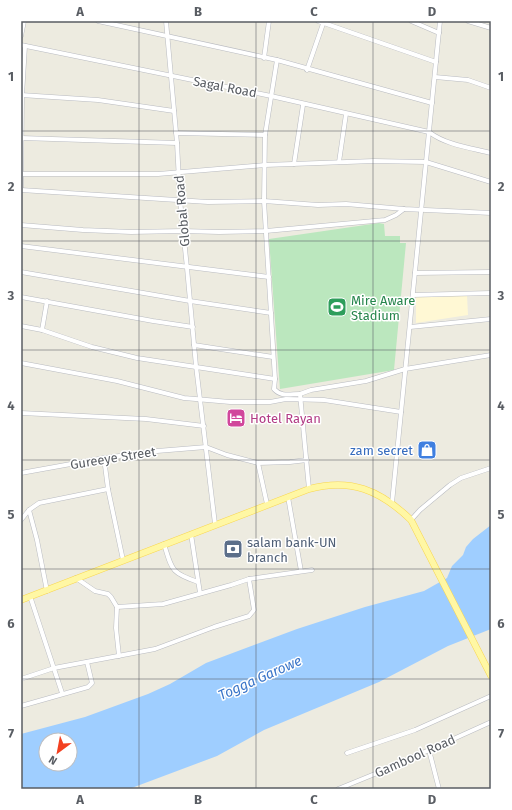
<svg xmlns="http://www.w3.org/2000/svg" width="512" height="810" viewBox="0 0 512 810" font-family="'Fira Sans',sans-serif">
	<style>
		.commercial { fill: #fff8d4 }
		.green { fill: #bbe7be }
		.water { fill: #9fceff; fill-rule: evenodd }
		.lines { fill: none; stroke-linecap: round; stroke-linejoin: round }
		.street-casing { stroke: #b9bbc1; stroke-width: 5 }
		.primary-casing { stroke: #f9d64e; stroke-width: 7 }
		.street { stroke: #fff; stroke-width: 4 }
		.primary { stroke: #fff7a4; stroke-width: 6 }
		.grid { fill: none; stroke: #595d63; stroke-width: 1; stroke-opacity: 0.55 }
		.labels { text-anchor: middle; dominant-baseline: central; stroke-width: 3; stroke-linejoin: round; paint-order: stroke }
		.street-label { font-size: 13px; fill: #595d63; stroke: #fff }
		.leisure-label { font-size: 13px; fill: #27864d; stroke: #fff; text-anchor: start }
		.hotel-label { font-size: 13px; fill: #b23c85; stroke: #fff; text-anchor: start }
		.shop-label { font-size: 13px; fill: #366cbe; stroke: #fff; text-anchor: end }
		.service-label { font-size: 13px; fill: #4e5e75; stroke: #fff; text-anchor: start }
		.water-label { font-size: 14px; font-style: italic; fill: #3b76c9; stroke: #fff }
		.neatline { fill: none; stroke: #595d63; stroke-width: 1.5 }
		.grid-label { font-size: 13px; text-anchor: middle; font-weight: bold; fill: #595d63 }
	</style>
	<rect width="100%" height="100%" fill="#edebe0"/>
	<polygon class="commercial" points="467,295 468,315 416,323 416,296"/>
	<polygon class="green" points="379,223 384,224 385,236 400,236 400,243 406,243 394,370 280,389 269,239"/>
	<path class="water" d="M491 525V629L448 646 379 682 264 730 217 756 129 789H21V734L85 717 148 694 170 684 206 663 297 629 365 607 424 591 447 578 452 566 463 555 466 547 473 539ZM46 740H70V764H46Z"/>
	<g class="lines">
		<g class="street-casing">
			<g id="street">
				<polyline points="98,21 277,60 432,103"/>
				<polyline points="166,21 177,143 180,200 187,268 196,366 215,524"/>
				<polyline points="318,21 436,62"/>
				<polyline points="411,21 439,33"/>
				<polyline points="468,21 491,28"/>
				<polyline points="21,36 24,21"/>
				<path d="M21 45 271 96 429 132C446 145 471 148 491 153"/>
				<polyline points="264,58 269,21"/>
				<path d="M277 60 265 135 264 201 275 379 274 389C281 397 290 394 300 394L309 489"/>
				<polyline points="307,70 324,21"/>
				<polyline points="435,77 468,80 491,88"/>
				<polyline points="21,95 98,100 174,111"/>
				<polyline points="176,133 265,135"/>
				<polyline points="21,138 177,143"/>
				<polyline points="339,162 346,114"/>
				<polyline points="294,164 303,105"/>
				<polyline points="21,174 158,174 265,165 374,161 426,162 491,182"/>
				<polyline points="21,190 208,202 264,201 318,205 346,204 404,209 491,213"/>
				<polyline points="21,190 22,95 25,46"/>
				<polyline points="21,225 83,230 131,232 183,231 219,232 266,231 385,220 396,215 404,209"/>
				<polyline points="21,246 269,277"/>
				<polyline points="21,272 190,301 271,313"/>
				<polyline points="415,273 491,272"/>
				<polyline points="413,295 491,293"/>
				<polyline points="21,297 153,321 193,327"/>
				<polyline points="21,326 42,330 92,347 137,358 275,379"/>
				<polyline points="410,327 491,319"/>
				<polyline points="42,330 47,301"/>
				<polyline points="194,345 273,357"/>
				<polyline points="21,363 117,381 184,398 230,402 270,402 286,399 324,400 401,412"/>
				<polyline points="300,394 311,390 366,381 405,369 491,355"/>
				<polyline points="21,413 146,419 204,426"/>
				<polyline points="104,458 108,489 123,560"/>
				<polyline points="258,463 267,504"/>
				<polyline points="21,473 104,458 157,451 206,447 227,455 258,463 290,462 307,460"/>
				<polyline points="288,497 301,571"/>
				<polyline points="392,503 440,21"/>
				<polyline points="21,520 29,510"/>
				<polyline points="411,520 420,510 450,485 461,478 491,468"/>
				<polyline points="191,534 200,593"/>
				<path d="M164 544C172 570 171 573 198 582"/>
				<polyline points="76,578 95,591 108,594 111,597 117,607 116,628 119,656"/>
				<polyline points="47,591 37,540 29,510 39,503 108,489"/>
				<polyline points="30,596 62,693"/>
				<polyline points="117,607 163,604 231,585 249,579 312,570"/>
				<polyline points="21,679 54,668 155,649 214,627 249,616 254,610 249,579"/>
				<polyline points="21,706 88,687 92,683 87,662"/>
				<polyline points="429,750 439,789"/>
				<polyline points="347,753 415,730 491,696"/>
				<polyline points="338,789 387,769 491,722"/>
			</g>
		</g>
		<g class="primary-casing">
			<path id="primary" d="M21 600 309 489C351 478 380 490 411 520L491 676"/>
		</g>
		<use href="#street" class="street"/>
		<use href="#primary" class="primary"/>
	</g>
	<path class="grid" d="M139 21V789M256 21V789M373 21V789M21 131H491M21 241H491M21 350H491M21 460H491M21 569H491M21 679H491"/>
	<defs>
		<g id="stadium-square" transform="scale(1)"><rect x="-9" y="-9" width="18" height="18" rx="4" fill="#2e9e5b" stroke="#fff"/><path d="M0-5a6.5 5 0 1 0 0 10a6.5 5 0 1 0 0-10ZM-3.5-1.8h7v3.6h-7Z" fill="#fff"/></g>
		<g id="hotel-square" transform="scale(1)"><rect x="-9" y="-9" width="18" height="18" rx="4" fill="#d1479c" stroke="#fff"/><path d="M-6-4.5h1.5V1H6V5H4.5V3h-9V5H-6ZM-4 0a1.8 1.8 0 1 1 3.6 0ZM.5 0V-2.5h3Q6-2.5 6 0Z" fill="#fff"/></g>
		<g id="shop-square" transform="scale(1)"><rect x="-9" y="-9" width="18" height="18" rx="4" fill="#3f7fe0" stroke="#fff"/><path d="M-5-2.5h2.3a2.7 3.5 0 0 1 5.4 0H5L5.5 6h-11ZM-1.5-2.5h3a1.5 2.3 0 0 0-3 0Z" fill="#fff"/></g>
		<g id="bank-square" transform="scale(1)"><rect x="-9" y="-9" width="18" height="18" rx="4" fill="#5c6f8a" stroke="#fff"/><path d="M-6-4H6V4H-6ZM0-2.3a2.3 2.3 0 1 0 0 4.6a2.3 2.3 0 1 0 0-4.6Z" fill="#fff"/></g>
	</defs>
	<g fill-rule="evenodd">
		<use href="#stadium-square" x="337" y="307"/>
		<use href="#hotel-square" x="236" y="418"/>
		<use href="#shop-square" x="427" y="450"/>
		<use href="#bank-square" x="233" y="549"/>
	</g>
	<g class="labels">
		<g class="street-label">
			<text transform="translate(225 87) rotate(11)">Sagal Road</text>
			<text transform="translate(182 211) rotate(-95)">Global Road</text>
			<text transform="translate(113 458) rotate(-9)">Gureeye Street</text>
			<text transform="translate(415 756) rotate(-24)">Gambool Road</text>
		</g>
		<g class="leisure-label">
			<text x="351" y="300">Mire Aware<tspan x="351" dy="15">Stadium</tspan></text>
		</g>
		<g class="hotel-label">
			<text x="250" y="418">Hotel Rayan</text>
		</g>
		<g class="shop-label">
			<text x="413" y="450">zam secret</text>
		</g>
		<g class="service-label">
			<text x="247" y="542">salam bank-UN<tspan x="247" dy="15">branch</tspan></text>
		</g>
		<g class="water-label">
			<text transform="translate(260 678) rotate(-24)">Togga Garowe</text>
		</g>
	</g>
	<rect width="512" height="810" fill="none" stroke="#ffffff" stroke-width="44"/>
	<g transform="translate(58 752) rotate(212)"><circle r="19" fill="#ffffff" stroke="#bdbec1"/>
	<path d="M0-3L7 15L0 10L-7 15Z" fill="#f34121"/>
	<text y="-6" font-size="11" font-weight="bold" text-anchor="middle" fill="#595d63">N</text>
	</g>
	<rect x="22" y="22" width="468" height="766" class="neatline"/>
	<g class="grid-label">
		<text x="80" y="16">A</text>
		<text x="198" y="16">B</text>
		<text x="314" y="16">C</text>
		<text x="432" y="16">D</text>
		<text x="11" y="81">1</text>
		<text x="501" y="81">1</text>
		<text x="11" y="191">2</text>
		<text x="501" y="191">2</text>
		<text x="11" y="300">3</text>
		<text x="501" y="300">3</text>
		<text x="11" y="410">4</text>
		<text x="501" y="410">4</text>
		<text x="11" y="519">5</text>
		<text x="501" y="519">5</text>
		<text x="11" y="628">6</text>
		<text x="501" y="628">6</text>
		<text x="11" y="738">7</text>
		<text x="501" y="738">7</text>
		<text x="80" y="804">A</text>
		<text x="198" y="804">B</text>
		<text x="314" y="804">C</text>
		<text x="432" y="804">D</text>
	</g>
</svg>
